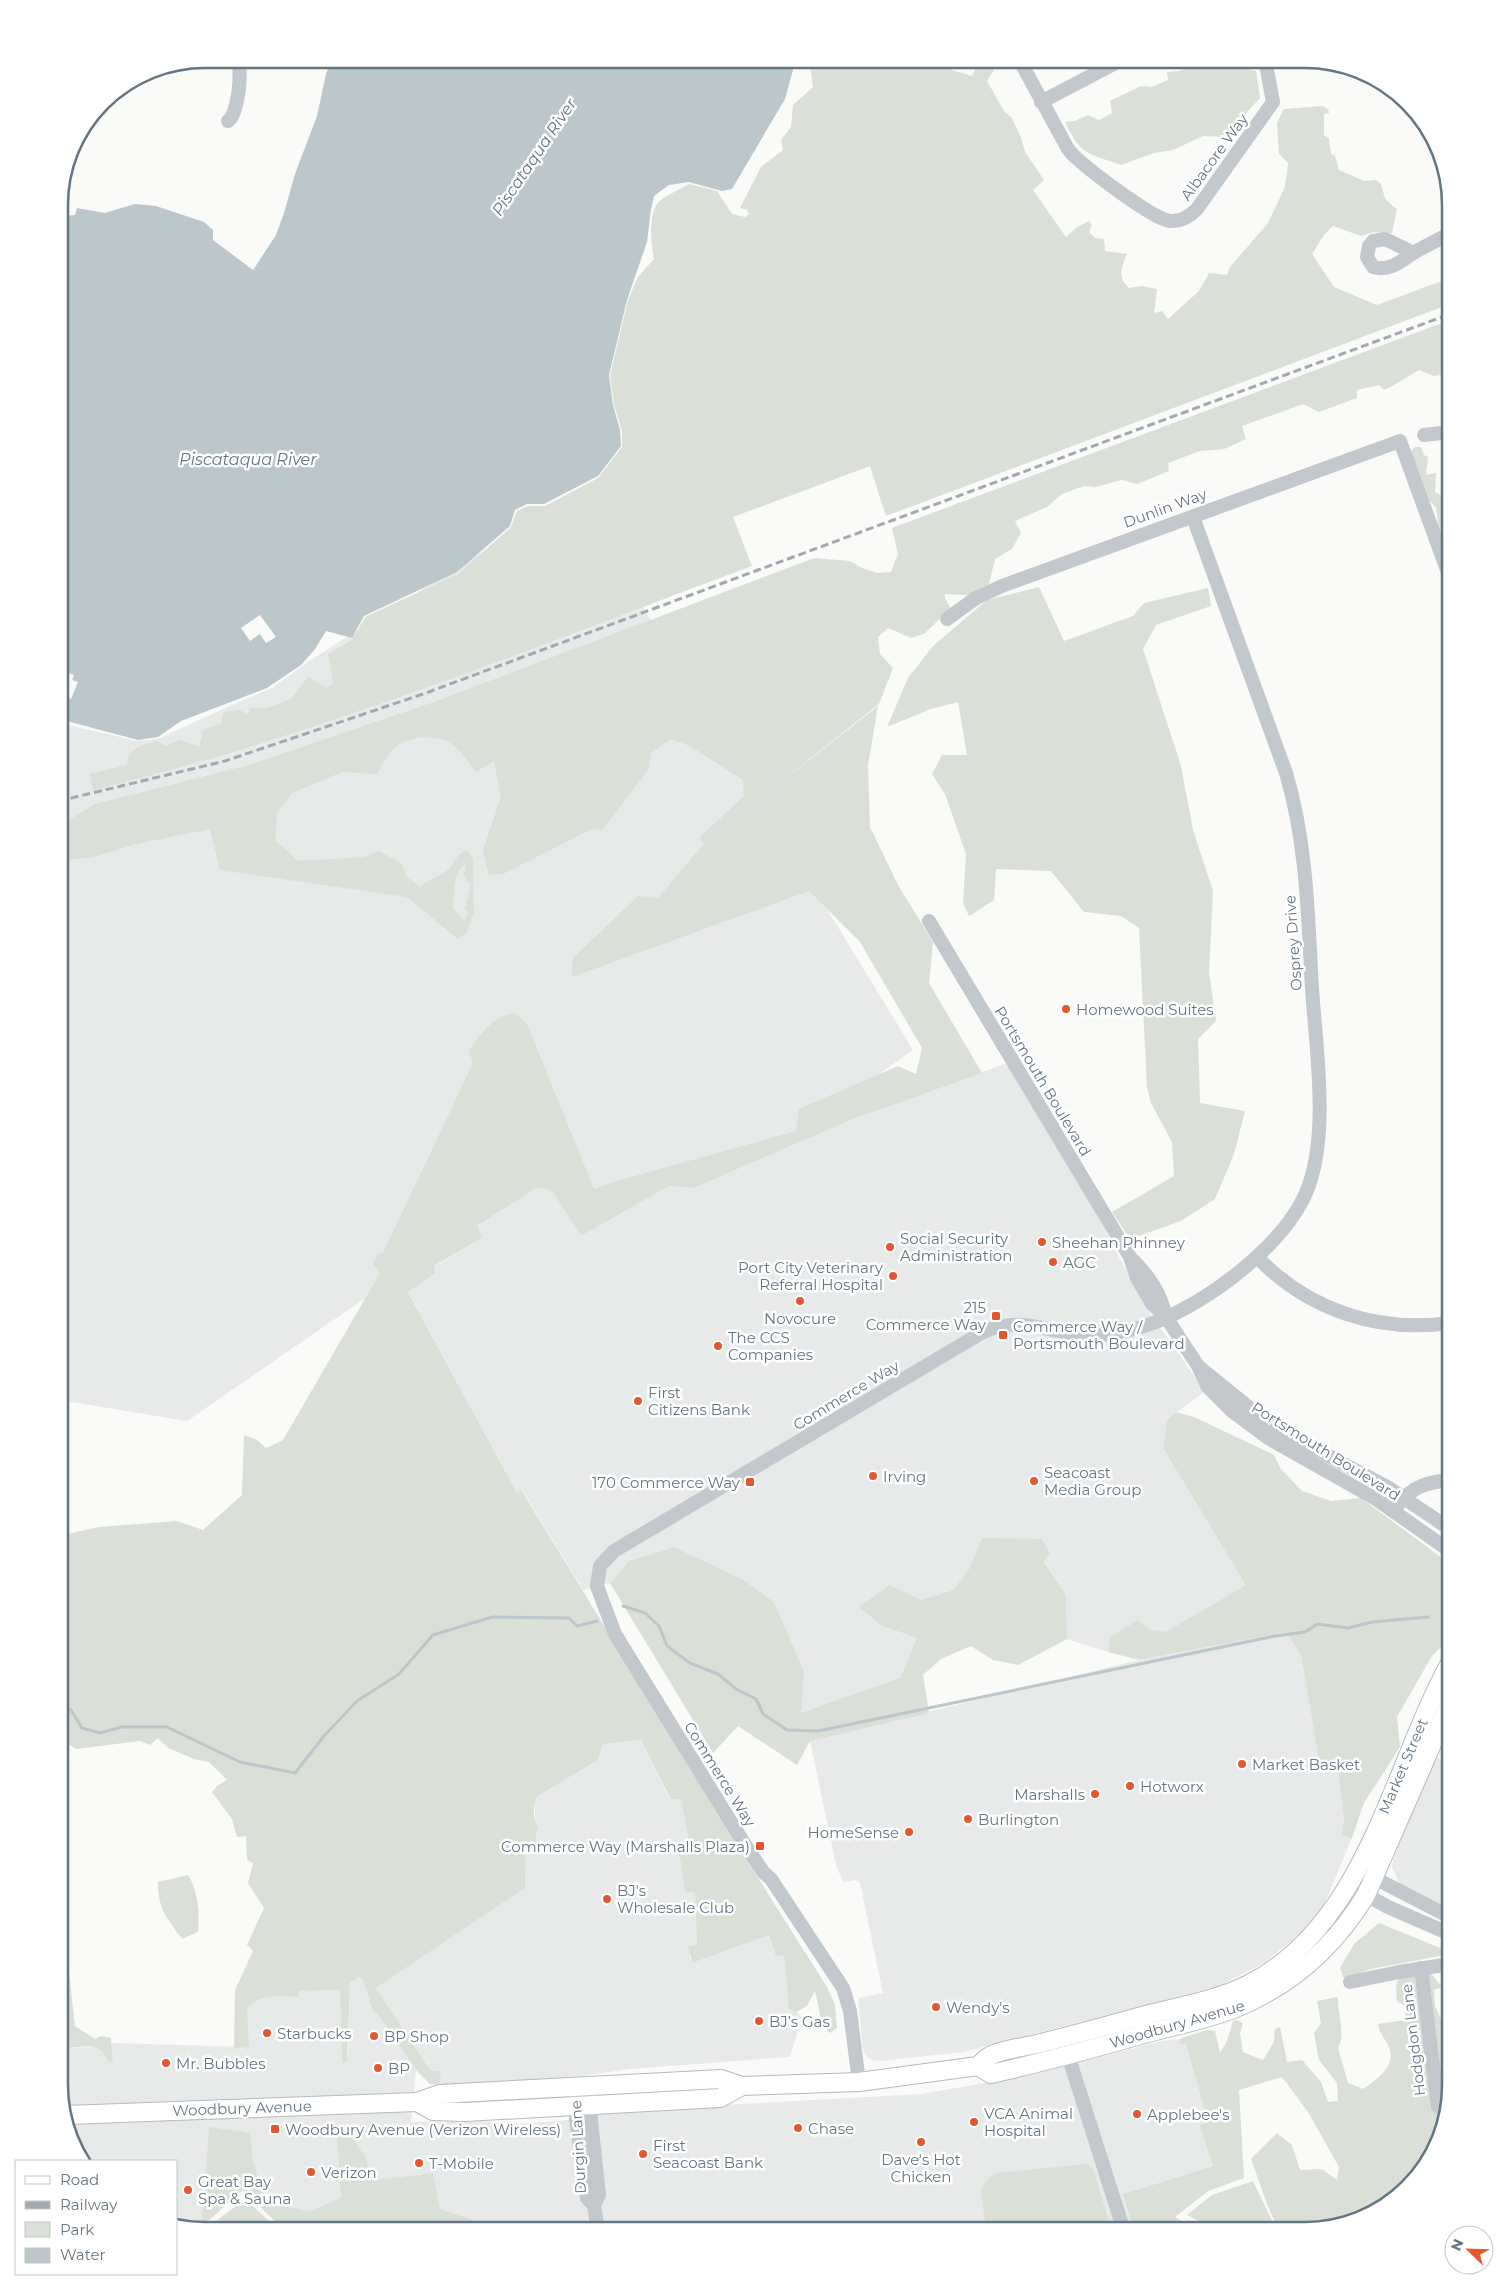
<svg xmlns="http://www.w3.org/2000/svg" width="1509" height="2290" viewBox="0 0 1509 2290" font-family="Montserrat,sans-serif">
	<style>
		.built { fill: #e8e9e9 }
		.green { fill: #dadfd7; fill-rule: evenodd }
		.water { fill: #bbc7cb }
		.pier { fill: #fafaf8 }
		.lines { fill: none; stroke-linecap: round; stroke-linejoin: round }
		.stream { stroke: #bbc7cb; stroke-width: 3 }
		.major-casing { stroke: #b5babe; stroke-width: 20 }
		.minor { stroke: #c3c8cc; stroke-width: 14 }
		.major { stroke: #fff; stroke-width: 18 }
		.rail { stroke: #a2aab0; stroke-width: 3; stroke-dasharray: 8 4; stroke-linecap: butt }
		.poi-dot { fill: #e4572e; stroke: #fff; stroke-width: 2 }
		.labels { text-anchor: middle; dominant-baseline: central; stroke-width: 5; stroke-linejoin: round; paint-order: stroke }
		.street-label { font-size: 15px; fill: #657683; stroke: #fff }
		.poi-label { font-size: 15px; fill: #657683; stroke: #fff; text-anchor: start }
		.water-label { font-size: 16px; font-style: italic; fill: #60757c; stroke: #fff }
		.rim { fill: none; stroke: #657683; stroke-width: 2.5 }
	</style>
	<rect width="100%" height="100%" fill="#fafaf8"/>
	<g class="built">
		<polygon points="574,494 913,1050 795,1134 587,1202 560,1164 187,1421 59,1400 59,723 138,741 158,739 225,708 272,688 309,661"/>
		<polygon points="1007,1063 1092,1205 1144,1305 1205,1391 1167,1420 1163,1448 1247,1585 1166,1633 1149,1629 1110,1637 1108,1652 1067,1639 1066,1595 1044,1561 982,1538 969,1569 953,1590 921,1600 890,1585 882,1626 917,1638 900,1678 800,1714 804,1671 774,1602 744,1580 674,1547 629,1561 610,1583 583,1590 523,1491 517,1493 408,1291 435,1273 434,1267 482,1238 476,1227 538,1187 552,1191 581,1236 669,1186 694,1188 853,1119"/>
		<polygon points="1286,1632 1301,1655 1320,1765 1337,1760 1344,1819 1342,1835 1352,1838 1323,1907 1302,1932 1264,1963 1219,1986 964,2052 881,2061 872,2060 866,2056 863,2050 858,1998 883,1993 860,1883 855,1880 843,1882 836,1865 810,1741 1139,1660"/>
		<polygon points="641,1740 670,1800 681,1799 689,1844 678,1845 685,1891 695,1891 697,1946 689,1956 692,1962 695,1962 769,1935 776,1955 784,1955 789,2009 796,2012 802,2018 790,2057 630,2069 525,2084 440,2085 441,2074 439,2071 432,2072 376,1988 525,1888 526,1849 535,1823 535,1803 538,1796 598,1760 603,1744"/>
		<polygon points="1434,1758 1450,1761 1450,1910 1400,1884 1392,1868 1393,1860"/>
		<polygon points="59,1968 66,2048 97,2047 113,2061 112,2043 248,2047 247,2008 256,1999 267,1997 299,1997 299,1991 340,1990 342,2063 348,2056 350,1983 358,1977 363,1979 372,2009 386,2025 416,2070 411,2122 471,2120 513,2124 560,2121 614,2111 922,2094 1030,2075 1161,2041 1179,2039 1181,2044 1186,2043 1208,2123 1201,2125 1213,2166 1123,2194 1134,2231 491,2231 490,2226 439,2210 433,2173 373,2180 366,2158 337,2139 341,2198 309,2211 277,2205 262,2191 253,2161 250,2133 209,2128 201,2227 176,2221 176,2161 82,2161 78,2158 59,2085"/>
	</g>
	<g class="green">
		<path d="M809 59H945L952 70 972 76 980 59H989L994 70 987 81 1004 111 1012 118 1021 138 1025 152 1044 180 1033 190 1066 237 1077 227 1089 221 1092 225 1089 232 1095 238 1104 239 1105 251 1127 254C1121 268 1117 277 1129 288L1142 286 1157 289 1154 313 1162 311 1168 319 1199 291 1209 273 1227 275 1230 267 1268 223 1285 187 1288 163 1279 154 1277 123 1284 109 1322 106 1328 109 1329 113 1324 114V135L1329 138 1331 154 1335 156 1339 170 1364 181 1376 180 1381 184C1386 199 1382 198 1397 209L1392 233 1374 232 1361 236 1333 226 1324 235 1312 254 1334 287 1377 305 1450 278V304L886 516 870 466 733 517 752 566C534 647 318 736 93 790L90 774 127 765 129 754 139 746 158 741 165 746 181 740 199 747 203 730 221 723 224 712 239 710 248 714 250 708H267L291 699 308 677 327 688 333 683 328 654 352 640 365 617 458 574 511 527 517 511 528 506H545L598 478 622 447V431L614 405 610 375 628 300 638 277 654 259C651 244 647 209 662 199 670 193 680 190 689 184L717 191 732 214 745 217 749 214 747 210 740 208 761 167 783 150 781 140 791 127 793 105 813 87Z"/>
		<path d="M1184 59H1232L1238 67 1256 71 1260 98 1224 137 1203 136 1173 150 1154 153 1121 165C1088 153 1081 156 1065 122L1075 121 1088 115 1099 120 1112 113 1110 101 1141 86 1152 87 1168 80 1167 72 1179 71 1187 68Z"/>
		<path d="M1450 320V373L1434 376 1419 370 1389 388 1384 390 1379 385 1357 390V398L1319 412 1303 404 1242 426 1246 439 1224 449 1200 451 1168 463 1169 471 1137 484 1122 480 1095 487 1084 486 1062 494 1047 507 1015 521 1021 533 1012 549 995 559 989 584 968 595 945 594V598L951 608 924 634 911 638 888 628 878 637 880 654 893 668 879 704 704 843 699 838 744 796 743 780 690 746 671 739 651 753 649 769 602 830 592 829 503 874 489 875 483 850 501 797 494 761 476 772C468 762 459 747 446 741 429 734 404 737 391 751 386 758 381 767 377 774L342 772 292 793 277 813 275 840 298 861 365 857 379 851 402 864 407 877 420 887C428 879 436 878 445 872 455 866 454 855 467 850L473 859 474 912 467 932 458 939 407 897 220 870 210 829 136 844 93 857 59 861V826L95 804 249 765 434 702 814 558 850 561 862 568 877 573 891 572 898 554 892 528ZM466 863 464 875 467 881 471 883 465 910 468 911 465 922 453 908C454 893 453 872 466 863Z"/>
		<path d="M1415 447H1421L1424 455 1428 457 1426 475 1436 473 1435 492 1443 496 1450 497V560L1439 533 1436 507C1420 495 1417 469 1411 451Z"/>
		<polygon points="1039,587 1064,641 1133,616 1144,603 1208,588 1211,606 1156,625 1143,649 1181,766 1193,830 1213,891 1209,972 1216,1021 1198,1039 1200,1103 1245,1111 1234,1154 1215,1199 1181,1221 1130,1239 1112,1212 1174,1176 1172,1142 1151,1103 1147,1087 1139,928 1121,916 1084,912 1051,871 996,869 994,900 969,916 963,903 966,854 945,794 932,774 942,755 967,755 958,702 931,709 887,727 908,678 933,646 987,600"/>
		<path d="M878 706 868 765 870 827 898 885 933 942 929 983 982 1073 853 1119 694 1188 669 1186 581 1236 552 1191 538 1187 477 1226 482 1238 434 1266 435 1273 408 1292 517 1493 522 1491 741 1851 827 1987 835 2005 837 2028 830 2033 820 2024V2014L815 1991 807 2006 796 2012 789 2009 784 1955 776 1956 769 1935 695 1962H692L688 1946 697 1945 695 1892H685L678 1845 689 1843 681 1799 671 1800 641 1740 603 1744 598 1760 538 1796C533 1803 532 1819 538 1827L534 1846 526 1849 525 1888 376 1988 431 2071H439L441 2074 440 2085 430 2084 416 2070 386 2025 372 2009 363 1979 359 1977 350 1983 347 2062 342 2063 340 1990 299 1991V1997C280 1997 261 1993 247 2008L249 2047 234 2048 235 1990 253 1951 247 1945 264 1908 248 1883 253 1863 247 1860 246 1836 237 1837 232 1819 212 1792 217 1786 227 1780 209 1762 194 1759 168 1748 158 1738 150 1745 140 1741 76 1749 61 1740 59 1741V1536L99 1527 177 1521 203 1530 242 1495 244 1435 257 1440 266 1448 283 1440 380 1273 373 1264 377 1255 383 1253 473 1063 469 1051C479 1035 495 1014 515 1013L527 1024 594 1189 617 1181 796 1131 799 1109 898 1066 916 1074 922 1048 860 942 809 891 572 977 573 958 638 896 658 898 707 840Z"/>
		<polygon points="1176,1412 1194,1417 1274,1455 1281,1469 1302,1491 1331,1501 1361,1498 1450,1564 1450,1638 1432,1656 1397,1717 1400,1747 1364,1803 1352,1838 1342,1835 1344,1819 1337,1760 1320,1766 1301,1655 1286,1632 1139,1660 1108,1652 1110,1637 1138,1620 1149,1629 1166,1632 1246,1585 1163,1448 1167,1420"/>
		<polygon points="982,1538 1042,1539 1050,1553 1044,1562 1066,1595 1067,1639 1018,1665 993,1660 971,1646 941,1659 923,1675 929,1713 810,1741 797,1765 738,1726 713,1753 610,1583 629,1561 674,1547 744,1580 774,1602 804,1671 801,1713 900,1678 917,1638 882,1626 859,1607 890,1585 921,1600 953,1590 969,1569"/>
		<path d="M188 1875C198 1890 200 1915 198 1932L182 1939C167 1917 158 1910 158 1882Z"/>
		<path d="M59 1919 66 1946 75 2026 95 2039 101 2036 111 2038 113 2061 109 2063C100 2040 87 2047 66 2048L59 1968Z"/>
		<polygon points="1379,1923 1450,1952 1450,1954 1371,1969 1344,1979 1340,1968 1354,1944"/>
		<path d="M1430 1972 1442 1987 1434 1990 1435 2006 1445 2027 1443 2048 1450 2076V2085L1431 2158 1377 2212 1304 2231H1279L1267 2204 1251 2159 1277 2133 1292 2145 1300 2170 1322 2169 1337 2180 1339 2167 1308 2112 1282 2077 1239 2090 1244 2178 1208 2191 1175 2217 1198 2231H1134L1123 2194 1213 2166 1200 2125 1208 2122 1186 2044H1180L1179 2039 1207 2030 1215 2031 1220 2053 1227 2041 1233 2021 1237 2020 1243 2023 1240 2033 1243 2052 1263 2060 1274 2042 1275 2029 1280 2027 1287 2062 1302 2060 1321 2082 1328 2102 1338 2101 1337 2083 1319 2060 1314 2033 1321 2024 1317 2001 1338 1997C1337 2013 1346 2034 1338 2048L1348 2083 1363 2089C1376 2080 1399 2065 1388 2045 1384 2037 1380 2035 1378 2024L1406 2020 1404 2005 1397 2002 1396 1988 1398 1978Z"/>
		<polygon points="209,2127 250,2133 253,2161 262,2191 277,2205 309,2211 341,2198 337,2138 351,2136 366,2158 373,2180 433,2173 440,2209 491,2226 491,2231 285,2231 243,2190 201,2227"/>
		<polygon points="1087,2164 1093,2169 1112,2231 986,2231 981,2190 986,2181 995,2173"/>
		<polygon points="1253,2181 1277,2231 1218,2231 1187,2215 1212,2195"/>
		<polygon points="245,2199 280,2231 213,2231 212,2224"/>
	</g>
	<polygon class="water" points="332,59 796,59 785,99 732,189 722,191 689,182 669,185 654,196 651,209 647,242 627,300 609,375 613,405 620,430 621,446 598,476 544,504 527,504 515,510 510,526 457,572 364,616 352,638 326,631 315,649 301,665 267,688 181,721 158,737 138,740 59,719 59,214 63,216 75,215 77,208 105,213 135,204 156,206 204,222 213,230 213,240 253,270 276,235 284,213 295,174 317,116 326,74"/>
	<g class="pier">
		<polygon points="260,615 276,637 266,643 260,634 250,641 241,628"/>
		<polygon points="59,671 74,675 72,680 78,682 71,699 59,695"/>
	</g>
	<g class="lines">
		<g class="stream">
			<polyline points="623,1606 645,1613 659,1626 667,1646 690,1663 718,1674 736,1689 756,1699 763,1714 787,1730 818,1731 1275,1636 1305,1632 1317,1624 1348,1628 1372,1622 1428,1617"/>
			<polyline points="59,1704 60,1708 71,1710 82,1728 100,1733 122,1727 167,1727 240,1762 295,1773 324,1736 357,1701 399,1674 433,1635 492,1617 569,1618 577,1626 597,1621"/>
		</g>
		<g class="major-casing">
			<g id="major">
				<path d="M978 2066 991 2074 1008 2070C1055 2059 1102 2046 1148 2033 1178 2025 1208 2019 1236 2008 1292 1985 1335 1946 1366 1895L1450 1703"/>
				<polyline points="417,2102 433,2111 465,2112 720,2098 742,2086"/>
				<path d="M67 2115 417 2102 440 2094 721 2079 742 2086 859 2082 978 2066C982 2063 985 2058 990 2056 1000 2050 1024 2047 1037 2044 1074 2035 1110 2025 1146 2015 1180 2006 1217 2000 1247 1985 1366 1926 1391 1771 1450 1663"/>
			</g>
		</g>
		<g class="minor">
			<path d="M1019 59 1068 149 1073 155C1089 170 1151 218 1170 221 1181 222 1190 216 1197 209L1273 102 1265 59"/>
			<polyline points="1041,102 1123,59"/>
			<path d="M228 121C238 114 243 70 237 59"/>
			<path d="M1414 253 1385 239 1373 241 1369 246 1367 257 1373 267C1391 272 1402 260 1415 252 1427 245 1439 240 1450 233"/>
			<polyline points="1424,435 1450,432"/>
			<polyline points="947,619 976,598 1002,586 1400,441 1450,578"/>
			<polyline points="929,921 1130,1257 1137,1278 1152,1304 1166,1317 1198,1366 1208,1387 1233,1412 1268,1438 1376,1499 1450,1551"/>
			<path d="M1257 1257C1308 1310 1377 1333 1450 1323"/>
			<path d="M1134 1261C1150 1278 1161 1294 1166 1317"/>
			<polyline points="1199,1367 1272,1426 1389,1488 1450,1529"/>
			<path d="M1399 1504C1412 1486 1429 1482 1450 1480"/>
			<polyline points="1357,1869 1450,1917"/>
			<polyline points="1348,1885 1388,1907 1450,1934"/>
			<polyline points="1421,1968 1438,2107"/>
			<polyline points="1350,1982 1399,1972 1450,1964"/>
			<polyline points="1068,2055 1124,2231"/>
			<path d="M859 2082 850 2011 843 1988 771 1879 764 1873 747 1848 615 1634 597 1586 600 1566 614 1551 983 1332C1021 1316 1044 1331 1081 1335 1105 1338 1134 1330 1156 1322 1210 1300 1282 1247 1306 1193 1330 1137 1316 1049 1312 989 1308 917 1307 843 1286 773L1193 517"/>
			<polyline points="591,2086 591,2121 599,2195 594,2205 598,2231"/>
			<polyline points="576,2087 576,2119 587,2198 594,2205"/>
		</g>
		<use href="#major" class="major"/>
		<polyline class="rail" points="59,801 225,761 423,694 1450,314"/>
	</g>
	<g class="poi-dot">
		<circle cx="1066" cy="1009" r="5"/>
		<circle cx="1042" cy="1242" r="5"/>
		<circle cx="890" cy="1247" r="5"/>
		<circle cx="1053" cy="1262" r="5"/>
		<circle cx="893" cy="1276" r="5"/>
		<circle cx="800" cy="1301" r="5"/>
		<rect x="991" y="1311" width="10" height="10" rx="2.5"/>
		<rect x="998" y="1330" width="10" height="10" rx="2.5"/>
		<circle cx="718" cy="1346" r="5"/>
		<circle cx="638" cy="1401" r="5"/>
		<circle cx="873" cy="1476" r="5"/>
		<circle cx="1034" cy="1481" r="5"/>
		<rect x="745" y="1477" width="10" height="10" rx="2.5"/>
		<circle cx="1242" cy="1764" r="5"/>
		<circle cx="1130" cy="1786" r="5"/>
		<circle cx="1095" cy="1794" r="5"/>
		<circle cx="968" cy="1819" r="5"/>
		<circle cx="909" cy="1832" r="5"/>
		<rect x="755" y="1841" width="10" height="10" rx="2.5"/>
		<circle cx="607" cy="1899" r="5"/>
		<circle cx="936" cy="2007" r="5"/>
		<circle cx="759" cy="2021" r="5"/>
		<circle cx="267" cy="2033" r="5"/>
		<circle cx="374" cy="2036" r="5"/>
		<circle cx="166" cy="2063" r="5"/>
		<circle cx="378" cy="2068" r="5"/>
		<circle cx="1137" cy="2114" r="5"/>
		<circle cx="974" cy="2122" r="5"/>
		<circle cx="798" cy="2128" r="5"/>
		<rect x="270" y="2124" width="10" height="10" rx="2.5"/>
		<circle cx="921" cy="2142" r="5"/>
		<circle cx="643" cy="2154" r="5"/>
		<circle cx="419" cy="2163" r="5"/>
		<circle cx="311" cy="2172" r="5"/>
		<circle cx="188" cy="2190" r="5"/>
	</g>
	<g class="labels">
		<g class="street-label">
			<text transform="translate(1214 157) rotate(-54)">Albacore Way</text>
			<text transform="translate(1165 508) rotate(-20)">Dunlin Way</text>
			<text transform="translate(1293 943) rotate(-94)">Osprey Drive</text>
			<text transform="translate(1043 1081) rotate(59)">Portsmouth Boulevard</text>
			<text transform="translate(846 1395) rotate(-31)">Commerce Way</text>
			<text transform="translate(1326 1451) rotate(32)">Portsmouth Boulevard</text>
			<text transform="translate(1403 1766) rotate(-67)">Market Street</text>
			<text transform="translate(720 1774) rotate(58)">Commerce Way</text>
			<text transform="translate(1177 2024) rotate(-16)">Woodbury Avenue</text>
			<text transform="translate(1413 2040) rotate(-97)">Hodgdon Lane</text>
			<text transform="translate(242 2108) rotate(-2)">Woodbury Avenue</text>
			<text transform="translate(578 2147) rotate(-93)">Durgin Lane</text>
		</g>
		<g class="poi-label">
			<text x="1076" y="1009">Homewood Suites</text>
			<text x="900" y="1238">Social Security<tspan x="900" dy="17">Administration</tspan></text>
			<text x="1052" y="1242">Sheehan Phinney</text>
			<text x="1063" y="1262">AGC</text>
			<text x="883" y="1267" text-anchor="end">Port City Veterinary<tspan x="883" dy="17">Referral Hospital</tspan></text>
			<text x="986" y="1307" text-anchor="end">215<tspan x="986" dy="17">Commerce Way</tspan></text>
			<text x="800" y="1318" text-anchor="middle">Novocure</text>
			<text x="1013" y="1326">Commerce Way /<tspan x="1013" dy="17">Portsmouth Boulevard</tspan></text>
			<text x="728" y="1337">The CCS<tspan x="728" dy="17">Companies</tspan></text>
			<text x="648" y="1392">First<tspan x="648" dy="17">Citizens Bank</tspan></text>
			<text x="1044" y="1472">Seacoast<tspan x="1044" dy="17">Media Group</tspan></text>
			<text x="883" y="1476">Irving</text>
			<text x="740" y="1482" text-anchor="end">170 Commerce Way</text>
			<text x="1252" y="1764">Market Basket</text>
			<text x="1140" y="1786">Hotworx</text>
			<text x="1085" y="1794" text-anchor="end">Marshalls</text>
			<text x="978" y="1819">Burlington</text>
			<text x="899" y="1832" text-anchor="end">HomeSense</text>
			<text x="750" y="1846" text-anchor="end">Commerce Way (Marshalls Plaza)</text>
			<text x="617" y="1890">BJ's<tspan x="617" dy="17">Wholesale Club</tspan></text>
			<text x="946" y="2007">Wendy's</text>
			<text x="769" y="2021">BJ’s Gas</text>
			<text x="277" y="2033">Starbucks</text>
			<text x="384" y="2036">BP Shop</text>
			<text x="176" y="2063">Mr. Bubbles</text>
			<text x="388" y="2068">BP</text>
			<text x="984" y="2113">VCA Animal<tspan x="984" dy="17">Hospital</tspan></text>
			<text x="1147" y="2114">Applebee's</text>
			<text x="808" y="2128">Chase</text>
			<text x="285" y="2129">Woodbury Avenue (Verizon Wireless)</text>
			<text x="653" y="2145">First<tspan x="653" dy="17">Seacoast Bank</tspan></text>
			<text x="921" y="2159" text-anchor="middle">Dave's Hot<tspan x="921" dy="17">Chicken</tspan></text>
			<text x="429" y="2163">T-Mobile</text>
			<text x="321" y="2172">Verizon</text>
			<text x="198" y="2181">Great Bay<tspan x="198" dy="17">Spa &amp; Sauna</tspan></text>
		</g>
		<g class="water-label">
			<text transform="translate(534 157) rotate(-56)">Piscataqua River</text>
			<text x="248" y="459">Piscataqua River</text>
		</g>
	</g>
	<path d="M0 0H1509V2290H0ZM205 68H1305A137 137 0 0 1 1442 205V2085A137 137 0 0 1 1305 2222H205A137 137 0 0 1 68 2085V205A137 137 0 0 1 205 68Z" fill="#fff" fill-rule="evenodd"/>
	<path class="rim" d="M205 68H1305A137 137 0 0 1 1442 205V2085A137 137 0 0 1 1305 2222H205A137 137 0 0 1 68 2085V205A137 137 0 0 1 205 68Z"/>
	<rect x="15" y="2160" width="162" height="115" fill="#ffffff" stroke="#c1c8cd"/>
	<rect x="25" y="2176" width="25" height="8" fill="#ffffff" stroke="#c1c8cd"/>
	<text x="60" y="2185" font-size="15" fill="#657683">Road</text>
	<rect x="25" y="2201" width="25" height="8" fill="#a2aab0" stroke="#c1c8cd"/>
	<text x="60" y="2210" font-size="15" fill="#657683">Railway</text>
	<rect x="25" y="2222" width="25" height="15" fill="#dadfd7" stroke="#c1c8cd"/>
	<text x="60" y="2235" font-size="15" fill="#657683">Park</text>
	<rect x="25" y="2248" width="25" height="15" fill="#bbc7cb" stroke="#c1c8cd"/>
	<text x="60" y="2260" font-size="15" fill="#657683">Water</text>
	<g transform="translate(1469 2250) rotate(293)"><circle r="24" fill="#ffffff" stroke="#c1c8cd"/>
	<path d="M0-4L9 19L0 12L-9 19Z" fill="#e4572e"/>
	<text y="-8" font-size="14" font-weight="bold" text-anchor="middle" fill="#657683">N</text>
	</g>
</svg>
